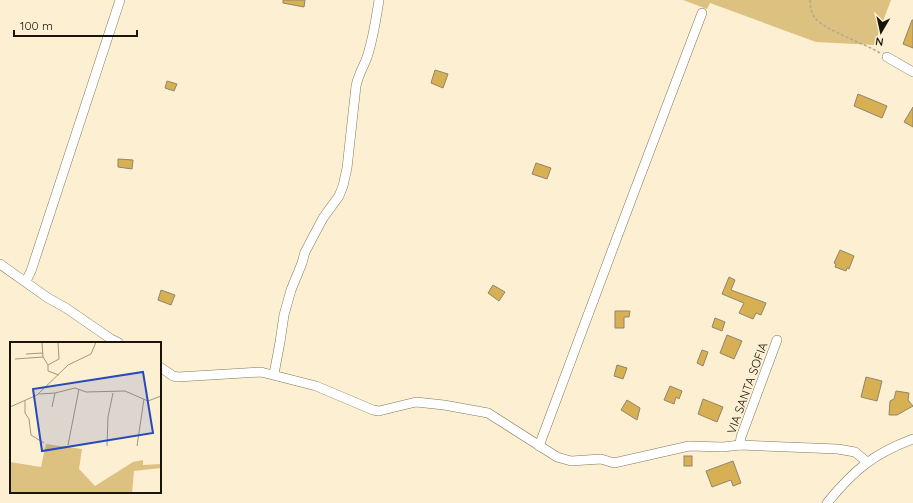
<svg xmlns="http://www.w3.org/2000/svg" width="913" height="503" viewBox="0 0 913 503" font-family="Quicksand,sans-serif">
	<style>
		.green { fill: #ddc180 }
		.building { fill: #d7b054; stroke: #91856b }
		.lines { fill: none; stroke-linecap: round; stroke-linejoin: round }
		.minor-casing { stroke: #82775d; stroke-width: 10 }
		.path { stroke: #b3a992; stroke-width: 1.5; stroke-dasharray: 3 2; stroke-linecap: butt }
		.minor { stroke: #fff; stroke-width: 9 }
		.labels { text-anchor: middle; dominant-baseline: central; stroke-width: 3; stroke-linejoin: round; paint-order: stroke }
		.street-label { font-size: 12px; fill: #19150b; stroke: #fcefd2 }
		.inset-road { fill: none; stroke: #a19882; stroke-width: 1 }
		.view { fill: #2a4aba; fill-opacity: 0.15; stroke: #2a4aba; stroke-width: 2 }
		.inset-edge { fill: none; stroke: #19150b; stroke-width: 2 }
	</style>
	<rect width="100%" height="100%" fill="#fcefd2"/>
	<polygon class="green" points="683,0 891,0 874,45 816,42 710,3 707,9"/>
	<g class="building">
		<polygon points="283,0 305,0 304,7 283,3"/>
		<polygon points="912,20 913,20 913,48 903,44"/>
		<polygon points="435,70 448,74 443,88 431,83"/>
		<polygon points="167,81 177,84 174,91 165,88"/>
		<polygon points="858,94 887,106 882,118 854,106"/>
		<polygon points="913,107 913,127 904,122"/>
		<polygon points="118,159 133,160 132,169 118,167"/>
		<polygon points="536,163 551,168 547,179 532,174"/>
		<polygon points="840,250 854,256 849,269 847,268 846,271 835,267 836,264 834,263"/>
		<polygon points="729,277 735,280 731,290 766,303 761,315 756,313 753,319 739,313 744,303 722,294"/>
		<polygon points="493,285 505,292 499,301 488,293"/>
		<polygon points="161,290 175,295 171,305 158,300"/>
		<polygon points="615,311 630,311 629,317 624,317 624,328 615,328"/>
		<polygon points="715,318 725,322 722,331 712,327"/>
		<polygon points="727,335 742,341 734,359 720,353"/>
		<polygon points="702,350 708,352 703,366 697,363"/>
		<polygon points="617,365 627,368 623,379 614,376"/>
		<polygon points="866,377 882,381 877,401 861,397"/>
		<polygon points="670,386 682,391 679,399 676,397 674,404 664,400"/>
		<polygon points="896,391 909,393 908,400 913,406 897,415 889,415 890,401 894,399"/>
		<polygon points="703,399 723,407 717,422 698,414"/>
		<polygon points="627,400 640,408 637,420 621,410"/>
		<rect x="684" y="456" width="8" height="10"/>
		<polygon points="733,461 741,483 733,486 731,480 712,487 706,471"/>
	</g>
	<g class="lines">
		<g class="minor-casing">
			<g id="minor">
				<polyline points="887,57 913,72"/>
				<polyline points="0,264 48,298 66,308 111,339 119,343"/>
				<polyline points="26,281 31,271 120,0"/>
				<polyline points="160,367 173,376 178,377 261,372 316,386 373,410 379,411 416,402 444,405 488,413 557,457 571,461 601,459 614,463 689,446 723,447 740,445 838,449 855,452 867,462"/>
				<path d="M274 374 280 342 284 315 291 290 302 263 305 252 323 218 339 196 343 186 347 168 356 86C358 76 362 69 366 60 373 41 376 19 379 0"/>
				<polyline points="740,445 741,437 777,340"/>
				<polyline points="539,446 622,224 702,13"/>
				<path d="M827 503C854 470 873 454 913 439"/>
			</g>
		</g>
		<path class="path" d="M810 0C810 6 811 13 815 18 826 31 864 43 880 53"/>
		<use href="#minor" class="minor"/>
	</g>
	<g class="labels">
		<g class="street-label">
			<text transform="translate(747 388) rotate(-70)">VIA SANTA SOFIA</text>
		</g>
	</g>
	<g transform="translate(10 342)">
		<rect width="151" height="151" fill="#fcefd2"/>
		<path d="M36 102 72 107 69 127 85 144 123 120 133 118V123L151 122V126L124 129 122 151H0V120L31 125Z" fill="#ddc180"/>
		<path class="inset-road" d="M32 0 33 15 38 23V29L49 33M16 12 33 11M5 17 33 15M38 23 49 17 48 0M29 52 45 51 65 46 76 50 115 49 138 59 151 54M15 59V71L19 77 21 93 34 101M0 65 27 53 58 23 81 12 86 0M42 65 45 51M58 103 69 47M97 104 98 75 103 51M127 104 134 57"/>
		<path class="view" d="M133 30 143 91 32 109 23 47Z"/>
		<rect width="151" height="151" class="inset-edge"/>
	</g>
	<g transform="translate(881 32) rotate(189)" stroke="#fcefd2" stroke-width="3" paint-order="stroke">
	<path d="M0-3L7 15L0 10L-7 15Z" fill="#19150b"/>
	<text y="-6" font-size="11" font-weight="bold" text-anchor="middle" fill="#19150b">N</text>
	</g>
	<path d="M14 30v6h123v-6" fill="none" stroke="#19150b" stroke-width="2"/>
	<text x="20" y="30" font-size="12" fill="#19150b" stroke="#fcefd2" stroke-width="3" paint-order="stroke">100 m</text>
</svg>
